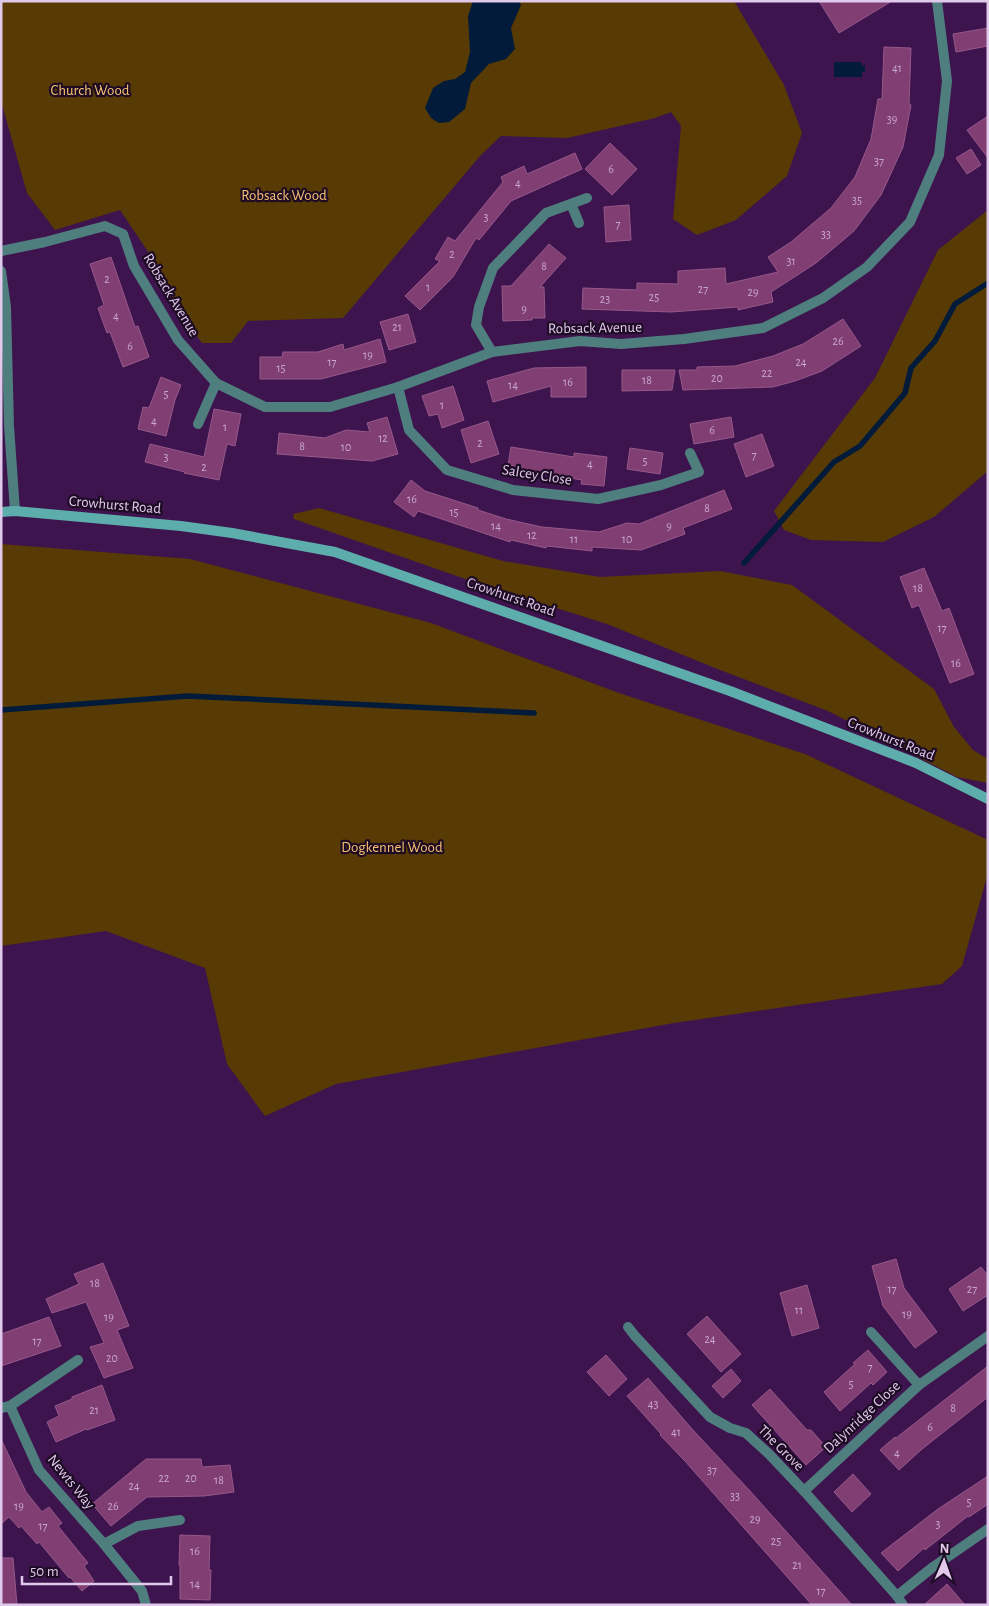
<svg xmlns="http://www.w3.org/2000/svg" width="989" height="1606" viewBox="0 0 989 1606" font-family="'Alegreya Sans',sans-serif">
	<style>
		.green { fill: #583a04 }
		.water { fill: #021b3b }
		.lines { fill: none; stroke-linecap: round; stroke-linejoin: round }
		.stream { stroke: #021b3b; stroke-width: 5.5 }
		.building { fill: #803e73; stroke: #97588a }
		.minor { stroke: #4f7e7e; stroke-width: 10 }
		.tertiary { stroke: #4f7e7e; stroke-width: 10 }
		.secondary { stroke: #5eadad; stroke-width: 10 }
		.labels { text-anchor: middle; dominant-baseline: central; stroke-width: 4.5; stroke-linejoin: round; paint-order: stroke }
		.number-label { font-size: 12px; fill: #c8a6cd }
		.park-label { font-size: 15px; fill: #f8c172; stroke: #1d0b24 }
		.street-label { font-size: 15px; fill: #e0c9eb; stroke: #1d0b24 }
	</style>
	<rect width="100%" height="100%" fill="#3e144f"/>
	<g class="green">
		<polygon points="1,1 734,1 784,85 802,133 787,176 736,220 697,235 673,219 681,126 671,112 655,118 567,138 501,136 480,156 343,318 248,321 231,343 202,343 179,310 151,256 120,210 55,230 27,193 1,101"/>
		<polygon points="988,210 988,471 934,517 883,542 811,540 784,530 774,511 875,378 938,250"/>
		<polygon points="319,508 503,561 600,577 720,571 792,585 934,689 954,727 973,750 988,759 988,783 957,777 828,711 715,668 607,624 471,581 294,519 293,514"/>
		<polygon points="1,544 190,559 431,623 619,693 805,754 988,840 988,873 962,966 942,984 674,1023 336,1084 265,1116 227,1064 205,968 106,931 1,946"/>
	</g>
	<g class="water">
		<polygon points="473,1 519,1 521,5 511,28 515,49 506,59 489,64 471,83 465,109 449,122 439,123 431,118 425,108 433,88 444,81 455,79 465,72 470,52 468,16"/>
		<polygon points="834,62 861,62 862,66 865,65 865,72 862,72 862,77 834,77"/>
	</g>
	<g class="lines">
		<g class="stream">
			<polyline points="744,563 834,462 860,446 905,393 911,368 935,341 955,304 988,283"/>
			<polyline points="1,710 188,696 534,713"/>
		</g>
	</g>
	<g class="building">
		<polygon points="819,1 892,1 839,33"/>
		<polygon points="988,28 988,46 956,52 953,34"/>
		<polygon points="884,47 911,48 909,104 911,105 903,147 881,195 854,231 816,263 771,292 773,302 738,310 738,307 671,312 582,309 583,288 637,290 637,283 678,284 678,271 725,268 726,284 778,272 768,257 791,242 831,208 855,177 871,139 878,99 882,99"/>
		<polygon points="988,116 988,158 967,130"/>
		<polygon points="610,143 637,169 612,195 585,169"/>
		<polygon points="971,149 981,165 967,174 956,158"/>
		<polygon points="575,153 582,169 511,201 479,240 476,238 453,277 420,310 405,296 440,261 435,259 448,237 455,241 503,182 501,177 524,166 527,174"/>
		<polygon points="629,205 631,240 606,242 604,207"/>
		<polygon points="549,244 566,258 540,287 544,287 545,318 532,318 532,320 503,321 502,286 511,286"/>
		<polygon points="111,257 135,327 138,326 149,357 123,367 110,332 107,333 98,308 104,305 90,264"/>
		<polygon points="408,314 416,342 389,350 380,322"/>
		<polygon points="843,319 861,346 822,371 795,381 773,387 683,390 679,370 697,370 697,367 735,366 773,356 803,344"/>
		<polygon points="380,339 386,362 321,379 260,379 260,357 282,357 283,352 318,352 343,344 344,350"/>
		<polygon points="586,367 586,397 551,397 551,386 493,402 487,381 534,368"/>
		<polygon points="622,370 675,370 672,390 622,391"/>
		<polygon points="161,377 181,385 175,400 166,436 138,429 143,407 149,408"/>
		<polygon points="453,386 464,420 442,428 438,414 429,416 422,396"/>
		<polygon points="214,409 241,414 235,446 227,444 219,480 184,473 185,472 145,462 150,444 204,457"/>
		<polygon points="387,417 398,454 372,461 277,454 279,433 325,438 346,430 370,432 367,423"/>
		<polygon points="731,417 734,437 694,444 690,424"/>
		<polygon points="488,421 499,454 471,463 461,430"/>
		<polygon points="762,434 774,466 746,477 734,444"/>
		<polygon points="511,447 574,457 574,453 607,457 604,486 581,484 582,480 522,470 523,467 508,465"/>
		<polygon points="630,448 663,453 660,474 627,469"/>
		<polygon points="411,480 425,491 478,508 478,510 506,519 542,527 599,532 627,523 639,524 724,490 732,509 683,528 685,534 641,550 592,547 592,551 547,546 546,548 511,540 510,542 418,511 414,517 394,502"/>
		<polygon points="924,568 942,611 949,608 974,674 950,683 919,605 912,608 900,577"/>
		<polygon points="896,1259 904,1288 937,1332 915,1348 883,1306 872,1266"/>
		<polygon points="103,1263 129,1326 117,1330 133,1368 104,1378 90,1347 104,1343 86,1302 52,1313 46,1299 79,1284 74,1274"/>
		<polygon points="981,1267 988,1276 988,1295 963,1311 949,1289"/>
		<polygon points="807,1285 819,1328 792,1336 780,1293"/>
		<polygon points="707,1316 741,1354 721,1372 687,1334"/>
		<polygon points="49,1317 61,1346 1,1366 1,1334"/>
		<polygon points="868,1350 887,1372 873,1385 871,1383 840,1411 824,1392 855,1364 853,1363"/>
		<polygon points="606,1355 627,1379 609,1396 587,1372"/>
		<polygon points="988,1366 988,1397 922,1449 899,1470 880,1450 895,1437 896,1438"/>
		<polygon points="731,1369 741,1381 723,1398 712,1386"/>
		<polygon points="648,1378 692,1429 750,1491 852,1605 812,1605 684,1460 660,1435 661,1434 627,1396"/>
		<polygon points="102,1385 115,1420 87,1430 86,1429 56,1442 47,1422 59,1416 55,1406 72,1399 72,1397"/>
		<polygon points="770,1389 807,1430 811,1430 826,1447 806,1465 752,1405"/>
		<polygon points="1,1439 26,1492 42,1512 49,1507 62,1523 58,1526 88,1563 84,1566 94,1581 82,1591 70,1577 69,1578 39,1542 37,1544 21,1526 19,1528 9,1517 1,1524"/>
		<polygon points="146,1459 201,1459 202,1467 230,1465 234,1492 204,1496 147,1497 111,1526 92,1504"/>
		<polygon points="853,1474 871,1494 852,1512 834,1492"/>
		<polygon points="988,1476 988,1504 969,1517 968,1516 925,1550 924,1548 898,1571 881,1553 938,1509"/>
		<polygon points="180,1535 210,1536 209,1570 211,1570 210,1600 180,1599 180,1565 179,1565"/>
		<polygon points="1,1558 13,1558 17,1605 1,1605"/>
		<polygon points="947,1584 965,1605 924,1605"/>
	</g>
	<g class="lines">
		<g class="minor">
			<polyline points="571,204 579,223"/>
			<polyline points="1,251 45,242 105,226 123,234 134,266 178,340 216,383 265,407 330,407 398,387 492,352 580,341 621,344 684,339 763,328 823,298 867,267 910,222 939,155 947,81 937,1"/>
			<polyline points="492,352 476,325 479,307 493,268 546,213 587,198"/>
			<polyline points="398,387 409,430 447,470 513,490 598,499 661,485 699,472 690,453"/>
			<polyline points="198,424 216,383"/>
			<polyline points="628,1327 635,1336 710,1417 730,1428 746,1433 769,1454 804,1491 897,1596 903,1605"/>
			<polyline points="871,1332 919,1385"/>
			<polyline points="10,1406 39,1470 104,1544 142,1591 146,1605"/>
			<polyline points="1,1408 10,1406 78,1360"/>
			<polyline points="804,1491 919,1385 988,1336"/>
			<polyline points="104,1544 138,1526 180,1520"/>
			<polyline points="897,1596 933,1567 988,1529"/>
		</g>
		<polyline class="tertiary" points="1,271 6,307 9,426 15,511"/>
		<polyline class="secondary" points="1,512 15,511 181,526 232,533 335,552 730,691 916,763 988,799"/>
	</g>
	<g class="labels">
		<g class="number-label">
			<text x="897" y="68">41</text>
			<text x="892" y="119">39</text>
			<text x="879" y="161">37</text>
			<text x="611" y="169">6</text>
			<text x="518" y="183">4</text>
			<text x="857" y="200">35</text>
			<text x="486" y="217">3</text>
			<text x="618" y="224">7</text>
			<text x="826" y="234">33</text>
			<text x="452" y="254">2</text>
			<text x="791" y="261">31</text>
			<text x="544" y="266">8</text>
			<text x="107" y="279">2</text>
			<text x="428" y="287">1</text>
			<text x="703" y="289">27</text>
			<text x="753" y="292">29</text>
			<text x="654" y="297">25</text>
			<text x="605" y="299">23</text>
			<text x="524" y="309">9</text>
			<text x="116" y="316">4</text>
			<text x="397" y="327">21</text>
			<text x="838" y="341">26</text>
			<text x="130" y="346">6</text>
			<text x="368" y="355">19</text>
			<text x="332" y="362">17</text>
			<text x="801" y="362">24</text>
			<text x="281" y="368">15</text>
			<text x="767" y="373">22</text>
			<text x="717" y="378">20</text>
			<text x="647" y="380">18</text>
			<text x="568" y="382">16</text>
			<text x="513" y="385">14</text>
			<text x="166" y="394">5</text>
			<text x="442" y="405">1</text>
			<text x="154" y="421">4</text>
			<text x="225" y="427">1</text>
			<text x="712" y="430">6</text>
			<text x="383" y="438">12</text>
			<text x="480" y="443">2</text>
			<text x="302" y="446">8</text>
			<text x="346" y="447">10</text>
			<text x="754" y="455">7</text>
			<text x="166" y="457">3</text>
			<text x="645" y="461">5</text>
			<text x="590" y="464">4</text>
			<text x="204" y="467">2</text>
			<text x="412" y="499">16</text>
			<text x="707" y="508">8</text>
			<text x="454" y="512">15</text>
			<text x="496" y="526">14</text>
			<text x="669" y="526">9</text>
			<text x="532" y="535">12</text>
			<text x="574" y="539">11</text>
			<text x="627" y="539">10</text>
			<text x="918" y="588">18</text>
			<text x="942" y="628">17</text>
			<text x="956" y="663">16</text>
			<text x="95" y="1283">18</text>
			<text x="892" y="1289">17</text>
			<text x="972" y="1289">27</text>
			<text x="799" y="1310">11</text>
			<text x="907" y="1314">19</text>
			<text x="109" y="1317">19</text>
			<text x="710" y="1339">24</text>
			<text x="37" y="1341">17</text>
			<text x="112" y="1358">20</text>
			<text x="870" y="1367">7</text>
			<text x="851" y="1384">5</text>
			<text x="653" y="1404">43</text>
			<text x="953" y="1408">8</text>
			<text x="94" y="1410">21</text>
			<text x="930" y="1427">6</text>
			<text x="676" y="1432">41</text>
			<text x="897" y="1453">4</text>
			<text x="712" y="1470">37</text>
			<text x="164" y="1478">22</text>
			<text x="191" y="1478">20</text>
			<text x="219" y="1480">18</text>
			<text x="134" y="1486">24</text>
			<text x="735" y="1496">33</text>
			<text x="969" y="1502">5</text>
			<text x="19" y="1506">19</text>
			<text x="113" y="1506">26</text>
			<text x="755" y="1519">29</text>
			<text x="938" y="1524">3</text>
			<text x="43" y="1526">17</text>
			<text x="776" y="1541">25</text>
			<text x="195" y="1551">16</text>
			<text x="797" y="1565">21</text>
			<text x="195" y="1584">14</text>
			<text x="821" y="1591">17</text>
		</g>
		<g class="park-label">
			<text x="90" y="90">Church Wood</text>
			<text x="284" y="195">Robsack Wood</text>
			<text x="392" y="847">Dogkennel Wood</text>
		</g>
		<g class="street-label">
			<text transform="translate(171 295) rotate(59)">Robsack Avenue</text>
			<text transform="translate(595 328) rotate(-1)">Robsack Avenue</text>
			<text transform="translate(537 475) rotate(9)">Salcey Close</text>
			<text transform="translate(115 505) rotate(5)">Crowhurst Road</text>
			<text transform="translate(511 597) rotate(19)">Crowhurst Road</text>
			<text transform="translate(891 739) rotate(22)">Crowhurst Road</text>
			<text transform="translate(862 1417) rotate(-43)">Dalynridge Close</text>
			<text transform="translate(781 1448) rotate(45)">The Grove</text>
			<text transform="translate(71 1482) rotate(51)">Newts Way</text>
		</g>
	</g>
	<rect width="989" height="1606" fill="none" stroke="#e0c9eb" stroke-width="5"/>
	<g transform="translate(944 1561) rotate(2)" stroke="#1d0b24" stroke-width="4" paint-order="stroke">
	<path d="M0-4L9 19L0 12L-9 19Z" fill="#e0c9eb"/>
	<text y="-8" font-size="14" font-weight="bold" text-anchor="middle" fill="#e0c9eb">N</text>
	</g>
	<path d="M22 1576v8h149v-8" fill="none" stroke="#e0c9eb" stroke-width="2.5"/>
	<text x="30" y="1576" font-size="15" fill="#e0c9eb" stroke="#1d0b24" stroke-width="4" paint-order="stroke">50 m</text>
</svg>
